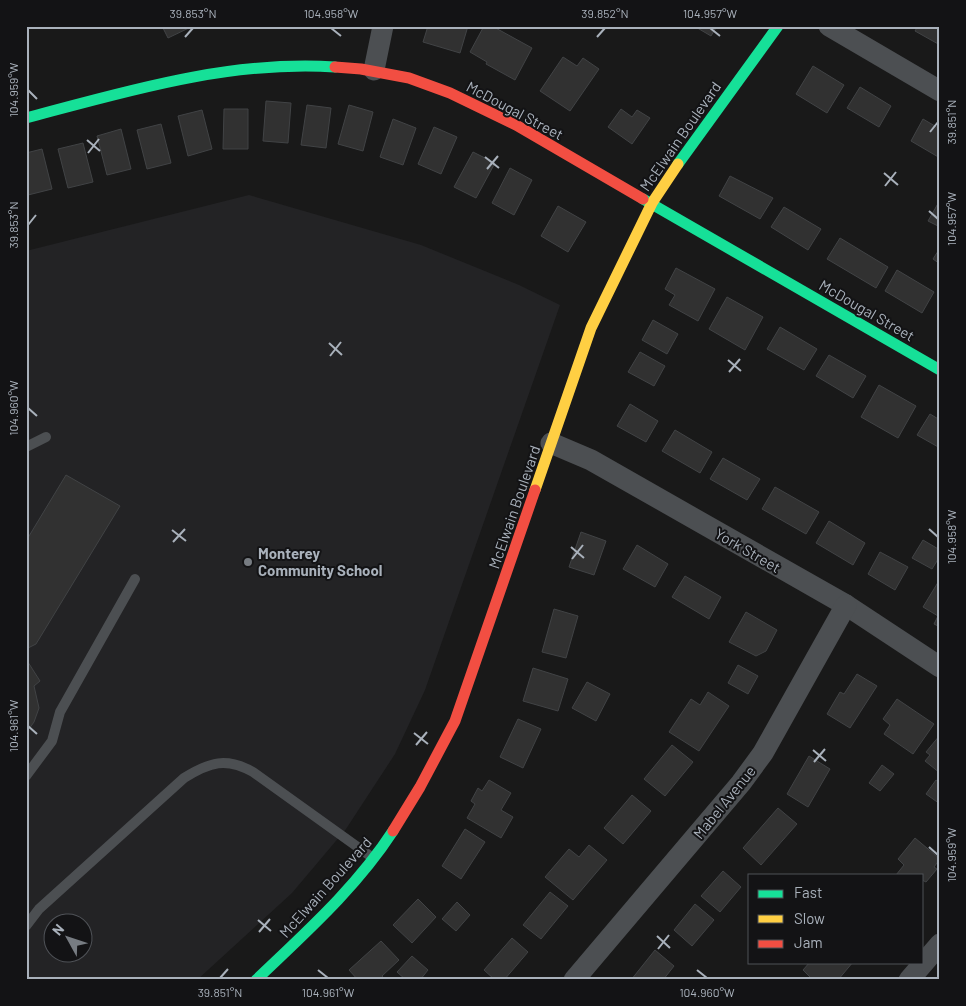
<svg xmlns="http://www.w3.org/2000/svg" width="966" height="1006" viewBox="0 0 966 1006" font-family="Barlow,sans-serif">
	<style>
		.built { fill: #232325; fill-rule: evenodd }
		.building { fill: #313131; stroke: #414345 }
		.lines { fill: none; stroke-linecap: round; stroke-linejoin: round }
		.lane { stroke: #4c4f52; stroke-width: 10 }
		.street { stroke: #4c4f52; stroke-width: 21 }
		.fast { stroke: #16e098; stroke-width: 11 }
		.slow { stroke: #ffcf43; stroke-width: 11 }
		.jam { stroke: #f24e42; stroke-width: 11 }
		.ticks { fill: none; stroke: #a9b1bb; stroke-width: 2 }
		.poi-dot { fill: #777c82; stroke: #131315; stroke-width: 2 }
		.labels { text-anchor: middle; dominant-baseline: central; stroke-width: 4; stroke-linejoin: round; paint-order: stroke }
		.street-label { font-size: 15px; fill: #a9b1bb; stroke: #131315 }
		.poi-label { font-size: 15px; font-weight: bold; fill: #a9b1bb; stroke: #131315; text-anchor: start }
		.neatline { fill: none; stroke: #a9b1bb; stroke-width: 2 }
		.ticks-label { font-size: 12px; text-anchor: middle; fill: #a9b1bb }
	</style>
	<rect width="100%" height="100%" fill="#191919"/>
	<path class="built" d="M249 195 421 245 519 285 560 305 425 690 395 754 346 829 292 893 197 980H26V251ZM52 924H82V954H52Z"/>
	<g class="building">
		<polygon points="162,26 193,26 168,38"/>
		<polygon points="428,26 468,26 460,53 423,42"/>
		<polygon points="484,26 492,26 532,48 515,80 486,64 487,62 470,52"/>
		<polygon points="694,26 717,26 711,36"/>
		<polygon points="918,26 940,26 940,45 915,31"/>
		<polygon points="563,57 577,66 583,58 599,69 570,111 540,91"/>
		<polygon points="813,66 844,85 827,113 796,94"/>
		<polygon points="860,87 891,106 879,127 847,108"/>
		<polygon points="266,101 291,103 288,143 263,141"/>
		<polygon points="307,105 331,108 326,148 301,145"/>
		<polygon points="349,105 373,112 363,151 338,144"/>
		<polygon points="224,109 248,109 248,149 223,149"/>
		<polygon points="621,109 632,117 637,110 650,118 632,144 608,127"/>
		<polygon points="202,110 212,149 188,156 178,116"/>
		<polygon points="393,119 416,128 403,165 380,157"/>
		<polygon points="923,119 940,129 940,158 911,141"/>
		<polygon points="161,124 171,163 147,169 137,130"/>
		<polygon points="434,127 457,137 441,174 418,164"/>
		<polygon points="121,129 131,169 107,175 97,136"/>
		<polygon points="83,143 93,182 68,188 58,149"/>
		<polygon points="42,149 52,189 28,195 26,153"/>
		<polygon points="473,152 495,163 476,198 454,187"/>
		<polygon points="510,168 532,180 514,215 492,203"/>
		<polygon points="730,176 773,198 760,219 719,196"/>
		<polygon points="940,200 940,227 928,221"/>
		<polygon points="558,206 586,222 568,252 541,236"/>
		<polygon points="784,207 821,229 808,250 771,227"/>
		<polygon points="840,238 888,267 876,288 827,259"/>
		<polygon points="940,248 940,264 933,259"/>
		<polygon points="676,268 715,289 698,321 669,305 675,295 665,289"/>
		<polygon points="897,270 934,292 922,313 885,291"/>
		<polygon points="727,297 763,317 745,350 709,329"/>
		<polygon points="653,320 678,334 667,354 642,340"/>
		<polygon points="780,327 817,349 804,370 767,349"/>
		<polygon points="640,352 665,366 654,386 628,372"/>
		<polygon points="829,355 866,376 853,398 816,376"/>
		<polygon points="879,385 916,406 898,438 861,417"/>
		<polygon points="630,404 658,421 646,442 617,426"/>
		<polygon points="930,414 940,420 940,448 917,435"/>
		<polygon points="675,430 712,452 700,473 662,451"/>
		<polygon points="723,458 760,479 747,500 710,479"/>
		<polygon points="66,475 120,506 36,644 26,649 26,541"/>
		<polygon points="775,487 819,512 806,534 762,509"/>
		<polygon points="829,521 865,543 853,565 816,543"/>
		<polygon points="581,532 606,541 594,575 569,567"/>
		<polygon points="923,540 940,550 940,556 932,569 912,558"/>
		<polygon points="637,545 668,564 655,587 623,569"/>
		<polygon points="880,552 908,567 895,590 868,574"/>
		<polygon points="685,576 721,597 709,619 672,597"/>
		<polygon points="940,579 940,627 934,624 938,616 923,607"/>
		<polygon points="554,609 578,616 566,658 542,652"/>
		<polygon points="746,612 777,630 766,651 756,656 729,642"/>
		<polygon points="26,659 40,681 34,686 39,708 34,722 26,733"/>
		<polygon points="738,665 758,676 748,694 728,683"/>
		<polygon points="533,668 568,679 558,711 523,701"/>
		<polygon points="857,674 877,686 850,728 827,714 840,692 844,694"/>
		<polygon points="587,682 610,694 596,721 572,708"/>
		<polygon points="708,692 729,706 699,751 669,732 691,699 700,705"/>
		<polygon points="897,699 934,724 913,754 884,734 890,725 883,719"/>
		<polygon points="518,719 541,729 523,768 500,757"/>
		<polygon points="940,735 940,773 925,761 930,755 926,752"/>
		<polygon points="672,745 693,762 665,796 644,779"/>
		<polygon points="809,756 830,769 808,807 787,794"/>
		<polygon points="882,765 894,774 880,791 869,783"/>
		<polygon points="489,780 511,793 501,810 513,817 501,838 467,818 475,804 471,801 478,788 482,791"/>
		<polygon points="936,780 940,783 940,804 926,794"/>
		<polygon points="632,795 651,811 623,844 604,828"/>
		<polygon points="778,808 797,824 761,865 743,848"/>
		<polygon points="465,829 485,842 461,879 442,866"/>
		<polygon points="915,838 940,859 934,867 937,869 926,882 922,880 922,875 896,875 904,865 898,859"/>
		<polygon points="589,845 607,860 573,900 545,877 569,849 579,857"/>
		<polygon points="723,871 741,887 720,912 701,896"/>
		<polygon points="550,892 568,906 541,939 523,925"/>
		<polygon points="418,899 436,917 412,943 393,925"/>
		<polygon points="457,902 470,915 456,931 442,919"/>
		<polygon points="695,904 714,920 692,946 674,930"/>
		<polygon points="512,938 528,952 504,980 495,980 484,970"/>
		<polygon points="381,941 399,960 382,976 386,980 358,980 349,970"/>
		<polygon points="655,950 674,966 663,980 631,980"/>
		<polygon points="412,956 428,970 420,980 406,980 397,972"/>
		<polygon points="810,962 853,962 838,980 813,980 803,970"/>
	</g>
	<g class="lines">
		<g class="lane">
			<polyline points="26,447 46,437"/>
			<polyline points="26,776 52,741 60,712 135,579"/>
			<path d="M26 926 39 909 184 778C210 762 226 757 253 772L373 858"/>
		</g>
		<g class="street">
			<polyline points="829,26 940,91"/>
			<polyline points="374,70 383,26"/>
			<polyline points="551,443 591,460 846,605 940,667"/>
			<polyline points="574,980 741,783 763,753 846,605"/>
			<polyline points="909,980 940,944"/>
		</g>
		<g class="fast">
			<path d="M26 118C127 91 230 60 335 67"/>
			<polyline points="678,164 778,26"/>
			<polyline points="643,199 940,370"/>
			<path d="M256 980C305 933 356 888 393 831"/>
		</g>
		<polyline class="slow" points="535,490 591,328 652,203 678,164"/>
		<g class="jam">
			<polyline points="335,67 361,69 409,78 450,93 516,125 643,199"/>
			<polyline points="393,831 420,787 455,721 535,490"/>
		</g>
	</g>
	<path class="ticks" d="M331 28 341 36M710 28 720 36M185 37 193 28M597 37 605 28M28 90 37 99M930 132 938 122M87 140 100 151M88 153 99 139M485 157 499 168M487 169 498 156M884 173 898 185M885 186 896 172M929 211 938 219M28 225 36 215M329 343 342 355M330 356 341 342M728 360 741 371M729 372 740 359M28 408 37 416M929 529 938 537M172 530 186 541M173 542 185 529M571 547 584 558M572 559 583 545M28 726 37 734M414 733 428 744M416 745 427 732M813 750 826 761M814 762 825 749M929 847 938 855M258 920 271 931M259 932 270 919M657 936 670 948M658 949 669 935M318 970 328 978M697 970 707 978M220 978 228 969"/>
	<circle class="poi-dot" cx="248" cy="562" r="5"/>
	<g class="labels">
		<g class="street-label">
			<text transform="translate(515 110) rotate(28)">McDougal Street</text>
			<text transform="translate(680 136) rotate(-55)">McElwain Boulevard</text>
			<text transform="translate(867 310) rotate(30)">McDougal Street</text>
			<text transform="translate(514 507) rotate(-71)">McElwain Boulevard</text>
			<text transform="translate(748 550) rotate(30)">York Street</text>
			<text transform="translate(724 802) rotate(-51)">Mabel Avenue</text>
			<text transform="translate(325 887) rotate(-48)">McElwain Boulevard</text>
		</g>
		<g class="poi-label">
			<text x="258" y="553">Monterey<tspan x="258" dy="17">Community School</tspan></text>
		</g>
	</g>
	<rect width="966" height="1006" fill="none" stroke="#131315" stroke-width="55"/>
	<rect x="748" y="874" width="175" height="90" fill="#131315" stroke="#4f5257"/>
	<rect x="758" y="890" width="25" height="8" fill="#16e098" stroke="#4f5257"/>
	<text x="794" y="898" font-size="15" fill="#a9b1bb">Fast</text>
	<rect x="758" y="915" width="25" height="8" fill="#ffcf43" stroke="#4f5257"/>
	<text x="794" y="924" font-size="15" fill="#a9b1bb">Slow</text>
	<rect x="758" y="940" width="25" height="8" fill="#f24e42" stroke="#4f5257"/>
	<text x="794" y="948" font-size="15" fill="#a9b1bb">Jam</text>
	<g transform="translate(68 938) rotate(310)"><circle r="24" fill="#131315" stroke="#4f5257"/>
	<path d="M0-4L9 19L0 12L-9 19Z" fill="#777c82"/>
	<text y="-8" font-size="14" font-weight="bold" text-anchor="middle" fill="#a9b1bb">N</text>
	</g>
	<rect x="28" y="28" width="910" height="950" class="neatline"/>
	<g class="ticks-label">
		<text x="193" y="18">39.853°N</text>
		<text x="331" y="18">104.958°W</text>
		<text x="605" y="18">39.852°N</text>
		<text x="710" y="18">104.957°W</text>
		<text transform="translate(14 90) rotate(-90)" y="4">104.959°W</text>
		<text transform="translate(952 122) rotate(-90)" y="4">39.851°N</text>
		<text transform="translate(952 219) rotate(-90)" y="4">104.957°W</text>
		<text transform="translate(14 225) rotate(-90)" y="4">39.853°N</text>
		<text transform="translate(14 408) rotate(-90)" y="4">104.960°W</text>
		<text transform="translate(952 537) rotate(-90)" y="4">104.958°W</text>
		<text transform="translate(14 726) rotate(-90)" y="4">104.961°W</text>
		<text transform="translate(952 855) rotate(-90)" y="4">104.959°W</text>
		<text x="220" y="997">39.851°N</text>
		<text x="328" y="997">104.961°W</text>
		<text x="707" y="997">104.960°W</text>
	</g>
</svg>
